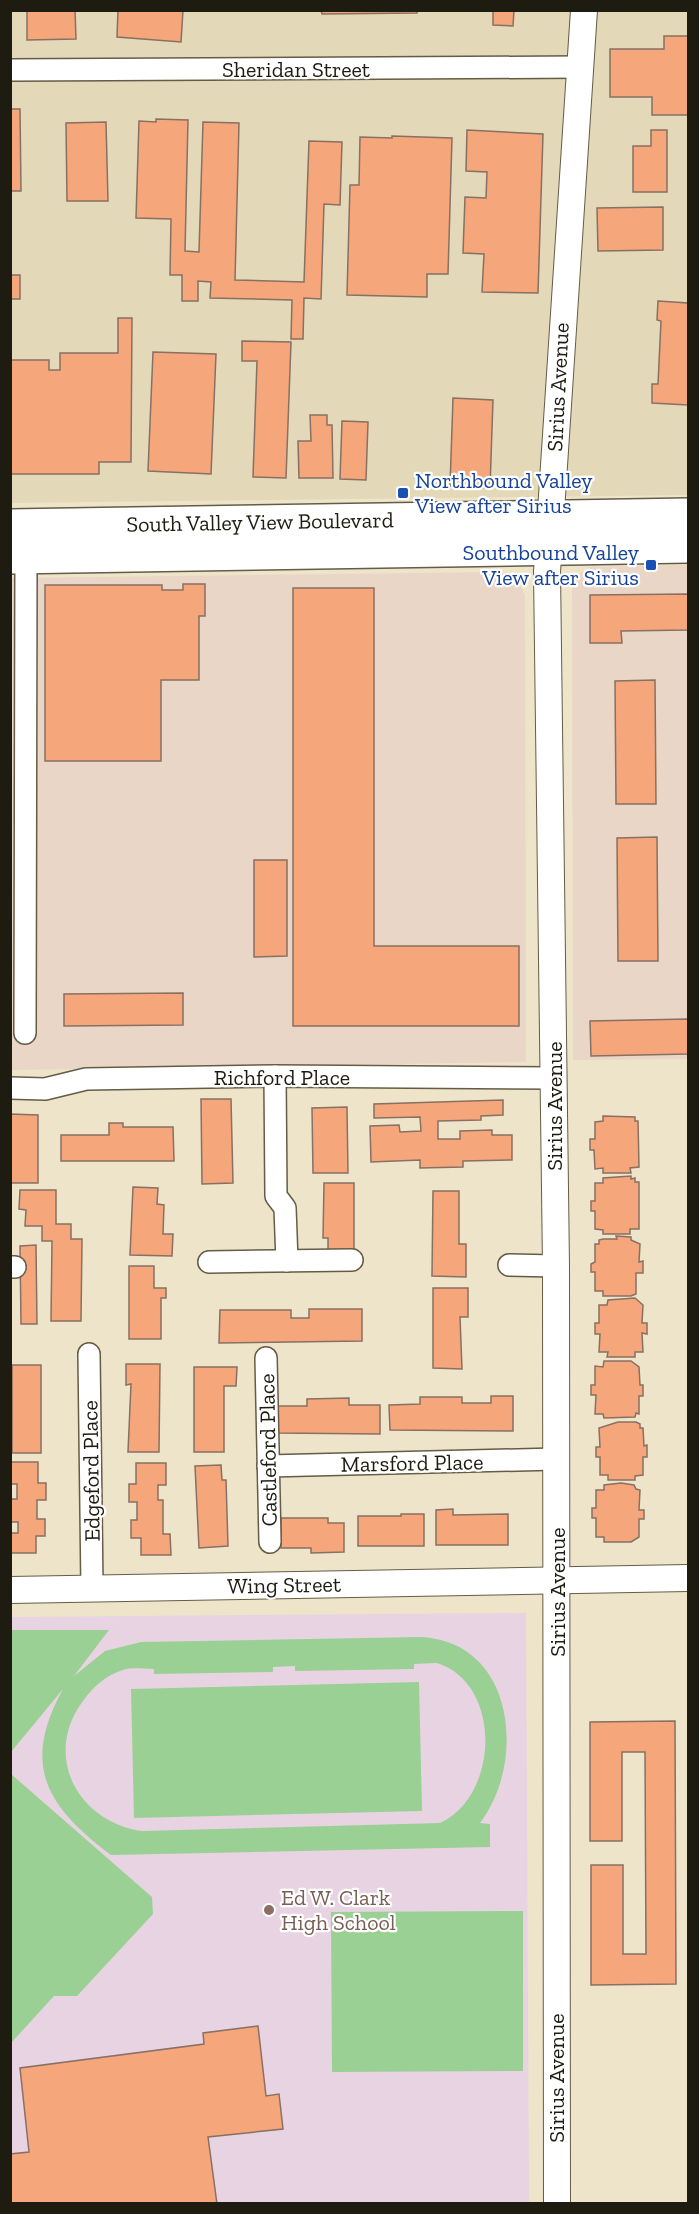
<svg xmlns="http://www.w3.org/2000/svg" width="699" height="2214" viewBox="0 0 699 2214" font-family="'Zilla Slab',serif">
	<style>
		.commercial { fill: #e9d6c7 }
		.built { fill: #e3d8b8 }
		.education { fill: #e8d3e2 }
		.green { fill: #9bd094; fill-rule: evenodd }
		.building { fill: #f5a77b; stroke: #887063; stroke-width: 1.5 }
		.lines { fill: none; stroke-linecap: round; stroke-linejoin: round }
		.minor-casing { stroke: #645c46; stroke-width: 24 }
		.tertiary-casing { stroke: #645c46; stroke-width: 28 }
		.primary-casing { stroke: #645c46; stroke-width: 36 }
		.minor { stroke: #fff; stroke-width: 21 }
		.tertiary { stroke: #fff; stroke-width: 26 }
		.primary { stroke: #fff; stroke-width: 33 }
		.transit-dot { fill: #1a4fb4; stroke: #fff; stroke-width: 2 }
		.education-dot { fill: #8d6e63; stroke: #fff; stroke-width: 2 }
		.labels { text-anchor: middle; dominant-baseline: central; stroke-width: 4.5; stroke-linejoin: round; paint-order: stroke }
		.street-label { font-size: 22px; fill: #1e1b11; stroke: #fff }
		.transit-label { font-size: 22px; fill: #164399; stroke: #fff; text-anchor: start }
		.education-label { font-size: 22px; fill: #785e54; stroke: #fff; text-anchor: start }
	</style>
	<rect width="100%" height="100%" fill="#ede4ca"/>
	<g class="commercial">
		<polygon points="688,565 688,1059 573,1060 572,587 577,575 590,567"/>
		<polygon points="492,572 517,577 525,596 526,1062 11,1070 10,578"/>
	</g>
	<polygon class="built" points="10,11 688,11 688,495 11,503"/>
	<polygon class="education" points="526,1613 529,2203 11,2203 10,1617"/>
	<g class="green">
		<path d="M11 1630H109L74 1676 105 1651 141 1642 420 1637C515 1641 527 1761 480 1823L490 1824V1847L111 1855C46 1806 21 1765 63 1689L11 1752ZM437 1663C503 1684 499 1796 440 1823L142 1831C78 1822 42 1756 83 1701 93 1687 106 1675 123 1670 132 1667 143 1669 154 1669V1674L273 1672V1667L295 1666V1671L414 1669V1664Z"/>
		<polygon points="419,1682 422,1811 134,1818 131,1689"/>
		<polygon points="11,1774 152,1897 153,1914 77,1996 54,1996 11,2043"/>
		<polygon points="523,1911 523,2071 332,2072 331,1912"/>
	</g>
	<g class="building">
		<polygon points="75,10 76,39 27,40 27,11"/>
		<polygon points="118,10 183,10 181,42 117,37"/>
		<polygon points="321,10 417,10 417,13 322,14"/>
		<polygon points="493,10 514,10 513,26 493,25"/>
		<polygon points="664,36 688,36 688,115 652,115 652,97 610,97 610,49 664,49"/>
		<polygon points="10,109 20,109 21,191 10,191"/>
		<polygon points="156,119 188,120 185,251 199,252 203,122 239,123 235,280 304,282 309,141 342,142 340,205 324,204 321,299 304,298 303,339 291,339 292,300 210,298 211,282 198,281 198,301 182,301 182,275 170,275 171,219 136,218 139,121 156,122"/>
		<polygon points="106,122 108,201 67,201 66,123"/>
		<polygon points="467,130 543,134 538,293 482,292 484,254 463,253 465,197 486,198 487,172 466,171"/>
		<polygon points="651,130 667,130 667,192 633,192 633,146 651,146"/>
		<polygon points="392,136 452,138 448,274 427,274 427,297 347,295 350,185 359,185 360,137 392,138"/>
		<polygon points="663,207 663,250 598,251 597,208"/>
		<rect x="10" y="275" width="10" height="24"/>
		<polygon points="658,301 688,303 688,405 652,403 652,384 658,384 661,321 657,320"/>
		<polygon points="118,318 132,318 131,462 99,462 99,474 10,474 10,360 49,360 49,370 60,370 60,353 118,353"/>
		<polygon points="242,341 291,342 286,478 253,477 257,361 242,361"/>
		<polygon points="153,352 216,354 211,474 148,471"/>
		<polygon points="453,398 493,400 490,488 450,486"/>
		<polygon points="310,415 327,415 327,425 332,425 333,478 299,478 298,441 311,441"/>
		<polygon points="342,421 368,422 366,480 340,479"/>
		<polygon points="183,584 205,584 205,616 199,616 199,680 161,680 161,761 45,761 45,585 162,585 162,590 183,590"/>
		<polygon points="293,588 374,588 374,946 519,946 519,1026 293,1026"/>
		<polygon points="688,594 688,630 621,631 622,643 590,643 590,595"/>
		<polygon points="655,680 656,804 616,804 615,681"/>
		<polygon points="657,837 658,961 618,961 617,838"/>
		<polygon points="254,860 287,860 287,956 254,957"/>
		<polygon points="183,993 183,1025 64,1026 64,994"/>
		<polygon points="688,1019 688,1054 591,1056 590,1021"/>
		<polygon points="201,1099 231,1099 233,1183 202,1184"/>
		<polygon points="503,1100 503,1115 481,1116 481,1120 438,1121 438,1139 460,1139 460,1131 492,1130 492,1135 512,1135 512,1160 463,1161 463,1167 420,1168 420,1160 371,1162 370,1126 399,1125 400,1132 421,1131 420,1117 374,1118 374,1104"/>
		<polygon points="347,1107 348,1173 313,1173 312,1108"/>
		<polygon points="10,1114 38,1115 38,1183 10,1183"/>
		<polygon points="603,1116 635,1117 635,1121 638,1121 639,1167 630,1168 631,1173 603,1173 603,1168 595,1169 594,1150 590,1150 590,1139 595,1139 595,1122 603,1121"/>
		<polygon points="109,1123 123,1123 123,1127 173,1127 174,1161 61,1161 61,1135 109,1135"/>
		<polygon points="631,1176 631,1179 635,1178 635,1182 639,1182 639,1229 630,1229 630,1234 603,1234 603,1230 595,1229 595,1211 591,1211 591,1201 595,1201 595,1183 603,1183 603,1178"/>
		<polygon points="324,1183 354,1183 354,1258 328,1257 328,1238 323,1238"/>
		<polygon points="133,1187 158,1188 157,1204 164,1205 163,1234 173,1234 172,1256 130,1255"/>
		<polygon points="20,1190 56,1190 56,1224 71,1224 71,1239 82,1239 81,1321 51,1321 52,1241 42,1241 42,1226 25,1226 26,1210 19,1209"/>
		<polygon points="433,1191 459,1191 459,1244 466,1244 466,1277 432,1276"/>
		<polygon points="616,1236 631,1237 631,1240 640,1244 639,1262 643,1261 643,1273 636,1273 636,1294 631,1296 603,1296 603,1291 595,1291 595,1272 591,1272 591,1264 595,1262 595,1244 599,1244 599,1240 603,1239 617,1239"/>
		<polygon points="36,1245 37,1324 21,1324 20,1246"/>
		<polygon points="129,1266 154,1266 154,1288 166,1288 166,1298 161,1298 161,1339 129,1339"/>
		<polygon points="433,1288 468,1288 468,1317 460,1317 462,1369 433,1368"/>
		<polygon points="635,1298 643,1305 642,1323 647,1323 647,1334 642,1333 643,1352 635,1352 635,1357 607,1357 608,1352 599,1352 600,1334 595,1334 595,1323 599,1323 599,1305 607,1305 608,1300"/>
		<polygon points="309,1309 362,1309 362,1341 219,1343 220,1310 291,1310 291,1318 309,1318"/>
		<polygon points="604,1361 631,1361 639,1367 640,1385 643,1385 643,1396 639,1396 639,1414 636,1413 635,1417 604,1418 603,1414 595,1414 596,1395 591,1395 591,1385 595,1385 595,1366 603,1367"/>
		<polygon points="126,1364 160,1364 159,1452 128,1452 131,1384 126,1385"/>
		<rect x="12" y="1365" width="29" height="88"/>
		<polygon points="194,1367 237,1367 236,1386 224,1386 224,1452 194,1452"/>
		<polygon points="491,1396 513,1396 513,1431 390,1430 389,1405 420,1404 420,1397 462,1397 462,1403 491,1403"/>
		<polygon points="349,1398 349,1405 380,1405 380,1434 277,1433 277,1406 307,1406 307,1399"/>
		<polygon points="618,1422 636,1422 640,1424 640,1428 643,1428 644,1446 647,1445 647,1457 643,1457 643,1475 635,1476 635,1480 608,1480 608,1475 600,1475 600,1457 596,1457 596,1447 600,1447 599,1428"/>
		<polygon points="10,1462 38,1462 38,1483 46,1483 46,1500 37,1500 37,1519 45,1519 45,1536 36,1536 36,1553 10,1553 10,1533 18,1533 18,1522 11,1522 11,1499 17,1499 17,1484 10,1484"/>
		<polygon points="136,1463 166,1463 166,1485 158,1485 158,1500 163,1500 163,1534 170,1534 171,1555 141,1555 141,1538 131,1538 131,1520 137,1520 137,1502 129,1502 129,1484 136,1484"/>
		<polygon points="221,1465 222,1480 226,1480 228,1546 199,1548 195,1466"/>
		<polygon points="621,1483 634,1485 636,1489 640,1490 639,1510 644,1510 644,1519 639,1519 639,1537 631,1542 604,1542 604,1537 596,1537 596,1518 592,1518 592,1508 596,1508 596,1490 604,1490 604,1485"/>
		<polygon points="453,1509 453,1515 508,1514 508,1545 436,1545 436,1510"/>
		<polygon points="401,1514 424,1514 424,1546 358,1546 358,1516 401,1516"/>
		<polygon points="281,1518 328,1518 328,1523 344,1523 344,1552 311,1553 311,1548 281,1548"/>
		<polygon points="675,1721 676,1984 591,1985 591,1865 623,1865 623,1954 646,1954 645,1752 622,1752 622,1841 590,1841 590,1722"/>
		<polygon points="258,2026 266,2096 279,2094 283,2129 208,2137 217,2204 10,2204 10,2154 29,2152 20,2068 204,2044 203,2033"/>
	</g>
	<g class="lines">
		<g class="minor-casing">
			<g id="minor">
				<polyline points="10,70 581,67"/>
				<polyline points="25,1033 26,557"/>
				<polyline points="275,1076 276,1196 285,1208 287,1261"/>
				<polyline points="10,1088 45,1089 86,1079 275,1076 554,1078"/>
				<polyline points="209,1262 352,1260"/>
				<polyline points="509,1265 556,1266"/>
				<polyline points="10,1267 15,1267"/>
				<polyline points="89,1354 92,1588"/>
				<polyline points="266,1358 270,1542"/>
				<polyline points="268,1466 556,1459"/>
			</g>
		</g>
		<g class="tertiary-casing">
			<g id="tertiary">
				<polyline points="10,1590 688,1578"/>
				<polyline points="557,2204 556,1266 547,572 584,10"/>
			</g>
		</g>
		<g class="primary-casing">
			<g id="primary">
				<polyline points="10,526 688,515"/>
				<polyline points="10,557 688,546"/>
			</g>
		</g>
		<use href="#minor" class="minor"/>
		<use href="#tertiary" class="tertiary"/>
		<use href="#primary" class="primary"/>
	</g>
	<g class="transit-dot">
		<rect x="397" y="487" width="12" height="12" rx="3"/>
		<rect x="645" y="559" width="12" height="12" rx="3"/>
	</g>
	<circle class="education-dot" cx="269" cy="1910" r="6"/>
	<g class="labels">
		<g class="street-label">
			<text x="296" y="69">Sheridan Street</text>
			<text transform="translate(558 387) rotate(-87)">Sirius Avenue</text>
			<text transform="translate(260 522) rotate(-1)">South Valley View Boulevard</text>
			<text x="282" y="1077">Richford Place</text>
			<text transform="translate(554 1106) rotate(-90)">Sirius Avenue</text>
			<text transform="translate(268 1450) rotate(-91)">Castleford Place</text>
			<text transform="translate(412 1463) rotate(-1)">Marsford Place</text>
			<text transform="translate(91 1471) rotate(-91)">Edgeford Place</text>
			<text transform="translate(284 1585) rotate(-1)">Wing Street</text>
			<text transform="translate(557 1592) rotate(-90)">Sirius Avenue</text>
			<text transform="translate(556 2078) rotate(-90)">Sirius Avenue</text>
		</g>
		<g class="transit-label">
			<text x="415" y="480">Northbound Valley<tspan x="415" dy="25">View after Sirius</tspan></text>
			<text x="639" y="552" text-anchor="end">Southbound Valley<tspan x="639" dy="25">View after Sirius</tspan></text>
		</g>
		<g class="education-label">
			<text x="281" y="1897">Ed W. Clark<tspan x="281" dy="25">High School</tspan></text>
		</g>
	</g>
	<rect width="699" height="2214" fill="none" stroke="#1e1b11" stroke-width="24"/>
</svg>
